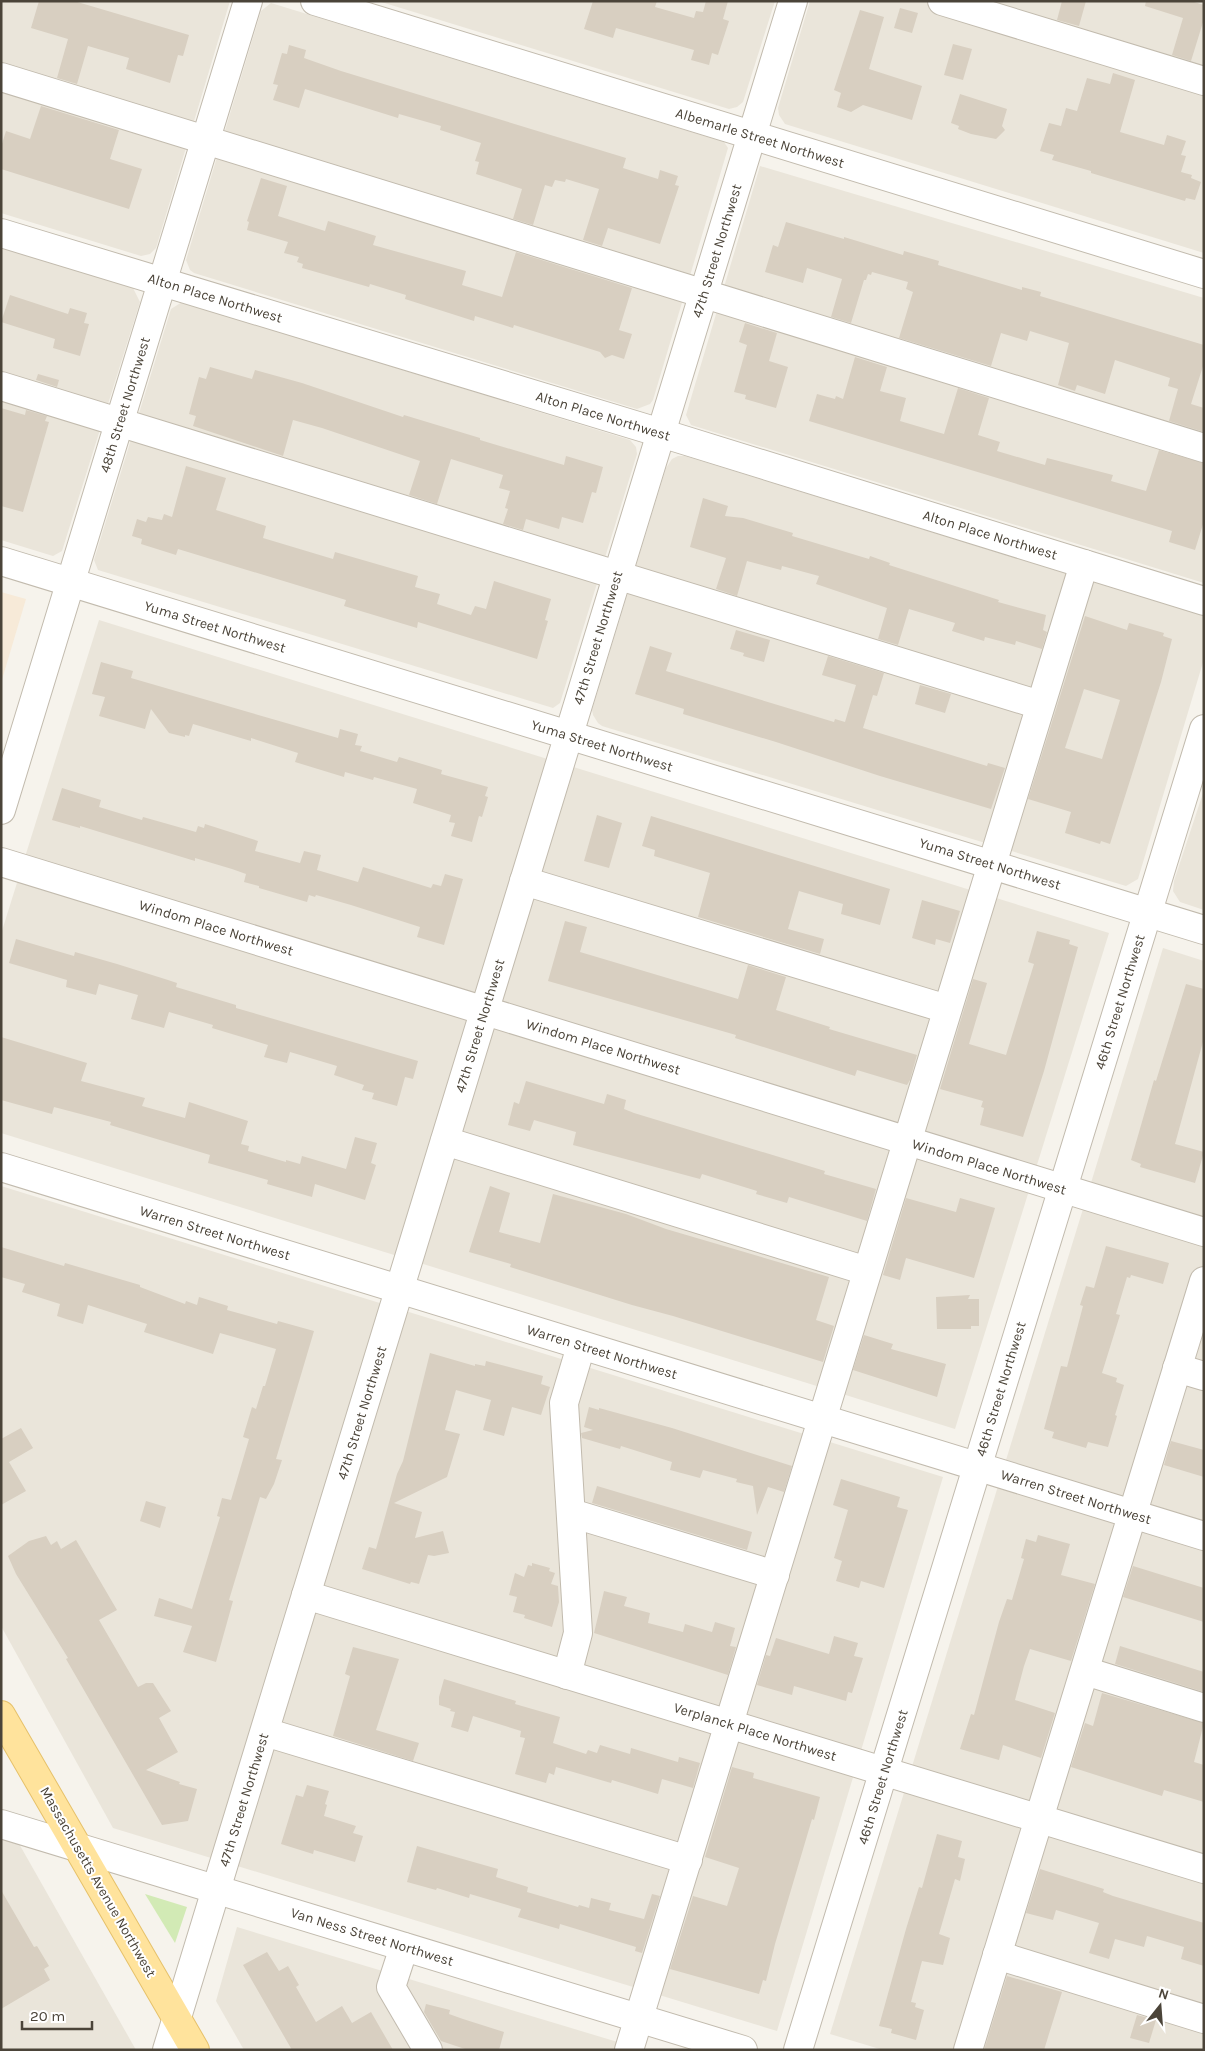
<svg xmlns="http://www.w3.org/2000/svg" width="1205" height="2051" viewBox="0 0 1205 2051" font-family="Karla,sans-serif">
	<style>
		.residential { fill: #eae5da }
		.commercial { fill: #f7ead8 }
		.green { fill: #d2eab5 }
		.building { fill: #d8cfc1; fill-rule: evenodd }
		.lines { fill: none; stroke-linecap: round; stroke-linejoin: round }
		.minor-casing { stroke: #c2bbae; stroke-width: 30 }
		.major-casing { stroke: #e6c16a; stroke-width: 30 }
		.minor { stroke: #fff; stroke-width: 28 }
		.major { stroke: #ffe39c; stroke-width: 28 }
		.labels { text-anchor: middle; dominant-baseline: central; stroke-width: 4; stroke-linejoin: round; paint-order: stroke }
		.street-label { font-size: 14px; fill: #4b4439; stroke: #fff }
	</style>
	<rect width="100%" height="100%" fill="#f6f3ec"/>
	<g class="residential">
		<polygon points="1,1 230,1 156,248 150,254 141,256 1,213"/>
		<polygon points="378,1 775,1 743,102 737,107 729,109"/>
		<polygon points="810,1 1204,1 1204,253 785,124 779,115 778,108"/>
		<polygon points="271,3 724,142 728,148 653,400 650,404 637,409 194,273 190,270 186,260 261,11"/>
		<polygon points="760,166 1204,298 1204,583 691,425 686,415"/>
		<polygon points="1,248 133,288 140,302 62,551 53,556 1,540"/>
		<polygon points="182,302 630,440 636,447 637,454 560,703 553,708 98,570 94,560 171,309"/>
		<polygon points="678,456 685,456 1204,616 1204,659 1138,879 1126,886 602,726 598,723 593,715 592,710 666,468 672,459"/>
		<polygon points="99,620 1109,933 955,1429 1,1133 1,934"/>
		<polygon points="1204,790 1204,910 1180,902 1173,891 1174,881"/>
		<polygon points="1163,948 1204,961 1204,2050 883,2050 830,2034"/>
		<polygon points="1,1186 943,1477 777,2031 113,1828 1,1626"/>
		<polygon points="1,1812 136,2050 1,2050"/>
		<polygon points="237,1927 644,2050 244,2050 216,2001"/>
	</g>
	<polygon class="commercial" points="1,592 26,599 1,683"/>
	<polygon class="green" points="145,1894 187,1907 175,1943"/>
	<g class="building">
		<polygon points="39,1 74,1 189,35 183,56 178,55 170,83 126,69 129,58 88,46 77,84 57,78 68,39 31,28"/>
		<polygon points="593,1 657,1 655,7 694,18 696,11 703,12 706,1 728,1 723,19 729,21 718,55 712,53 709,65 691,60 694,50 616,28 613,38 584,29"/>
		<polygon points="1062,1 1086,1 1079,26 1057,20"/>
		<polygon points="1146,1 1191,1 1204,5 1204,19 1191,61 1172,55 1183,18 1145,6"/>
		<polygon points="900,8 918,13 912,33 894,28"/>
		<polygon points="860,10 884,17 869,69 922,86 912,120 863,105 851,112 837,107 841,93 834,90"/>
		<polygon points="953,44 972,49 963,80 944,75"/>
		<polygon points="289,45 306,50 304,58 341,71 626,158 623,168 658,179 660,170 678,176 675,185 679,186 660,244 608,228 602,246 583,240 599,189 566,179 565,182 555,180 552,187 545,185 533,225 513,219 522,189 476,174 479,162 475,161 481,143 440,130 441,126 399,114 398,118 305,89 299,108 273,100 278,85 273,84 282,53 287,54"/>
		<polygon points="1113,73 1135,80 1120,132 1164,145 1167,135 1186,141 1181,155 1186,156 1181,172 1192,175 1191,178 1201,182 1195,200 1186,198 1185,201 1091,173 1091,171 1052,160 1054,155 1040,151 1049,123 1061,126 1066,108 1077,111 1087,78 1110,84"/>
		<polygon points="960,94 1007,109 1002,126 1005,130 996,139 971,134 958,129 959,126 951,123"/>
		<polygon points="41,106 119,130 110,159 142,169 129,209 1,169 1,147 6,131 30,139"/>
		<polygon points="261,178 287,186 278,216 325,231 328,221 376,236 373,245 466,271 462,285 502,297 516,252 632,288 619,330 632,334 624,359 612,355 605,358 600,352 514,325 513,328 475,316 474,321 405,299 406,295 370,284 369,287 302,268 303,264 297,262 299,257 284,253 288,242 247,230 249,222 247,221"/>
		<polygon points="786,222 844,239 844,237 903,255 904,251 939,261 938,265 1022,290 1022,287 1041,292 1040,296 1204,345 1204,363 1191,404 1204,408 1204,432 1169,421 1178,389 1168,386 1170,378 1115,360 1105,394 1077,385 1075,391 1058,385 1069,343 1030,331 1027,341 1001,333 991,366 899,338 913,292 906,289 908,282 872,272 871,275 868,274 866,280 864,280 851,323 831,317 842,279 807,268 803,283 765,272 773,245 778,247"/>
		<polygon points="10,295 68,314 70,308 87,313 84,323 89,324 80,356 53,348 55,339 1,322"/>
		<polygon points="745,323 777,333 769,361 788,367 776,408 745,399 746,395 734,392 747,345 739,342"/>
		<polygon points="855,357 887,367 880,391 906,398 900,421 944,434 958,388 989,398 978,435 1000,442 997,451 1045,465 1047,458 1113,475 1111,481 1146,491 1159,450 1204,463 1204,521 1195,550 1169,542 1172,531 809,421 817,394 835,399 836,396 843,399"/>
		<polygon points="210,367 252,379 255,370 302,383 403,417 404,415 480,438 480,440 564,465 566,456 603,467 596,493 592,492 583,523 562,517 559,529 526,519 523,530 503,524 508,509 505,508 510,491 499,488 503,475 451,459 437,504 409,495 420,461 322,428 293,420 283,456 193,426 196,416 189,414 193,399 199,377 206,379"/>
		<polygon points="38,374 59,380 57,387 36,380"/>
		<polygon points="1,408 25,415 26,410 47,416 45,421 49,422 23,512 1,506"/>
		<polygon points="186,466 226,478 216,510 266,526 263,538 333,559 335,552 418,576 415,587 440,594 437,604 471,615 475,606 486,609 494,581 551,599 545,620 548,621 537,659 418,622 417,628 344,606 346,600 178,549 176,555 141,544 142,539 132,536 137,519 146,522 148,517 162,520 164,514 172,517"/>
		<polygon points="703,498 728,506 725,516 743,518 793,533 792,536 869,559 870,556 890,563 889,565 999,600 998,602 1046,615 1043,630 1047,632 1042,649 1016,641 1015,645 985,637 984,641 952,631 955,623 909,609 898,645 878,639 887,608 816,584 819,576 782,566 781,570 747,561 737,596 716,589 726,558 690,547"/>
		<path d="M1085 616 1127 630 1129 623 1164 633 1163 636 1172 639 1161 682 1110 844 1101 841 1100 844 1065 833 1071 812 1028 799ZM1084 689 1120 700 1102 759 1065 748Z"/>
		<polygon points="736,630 770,640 764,662 743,656 744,653 730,649"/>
		<polygon points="650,646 672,653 666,671 834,722 835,719 845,722 856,685 822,675 828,656 884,673 877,696 873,695 863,728 987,766 988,763 1005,768 991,809 880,776 776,742 683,714 684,709 635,694"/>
		<polygon points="101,662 133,671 131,678 338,738 340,729 358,734 355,745 362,746 360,751 397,762 399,757 442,770 441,774 488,787 485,796 488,797 482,817 479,816 472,842 451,836 455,823 449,822 451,815 413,803 417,789 374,777 373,780 345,772 344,777 295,762 298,753 251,738 251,741 193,724 189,736 185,735 185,737 169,733 151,709 145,729 99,716 105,697 92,694"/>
		<polygon points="920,685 951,694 945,713 915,704"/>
		<polygon points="62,788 101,800 99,807 142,820 143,817 196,832 198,826 204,828 205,824 258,841 255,851 300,863 304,851 321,855 317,870 358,882 363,867 431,888 433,884 441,886 445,874 463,879 444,945 417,937 420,927 351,905 316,895 315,897 309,895 307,902 259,888 259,886 244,882 246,874 232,869 195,858 195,861 80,826 80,828 52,820"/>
		<polygon points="597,815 622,823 609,868 584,861"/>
		<polygon points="651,816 890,889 880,925 841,914 843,904 799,891 788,929 824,939 820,954 698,917 710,873 654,856 655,850 642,846"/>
		<polygon points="922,900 960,911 950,943 936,939 935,945 912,938"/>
		<polygon points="565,921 587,927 580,952 738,999 748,965 786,977 776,1010 830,1027 829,1029 917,1055 910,1080 907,1085 857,1070 855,1076 735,1038 736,1035 548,981"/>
		<polygon points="1037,931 1070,940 1069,944 1078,947 1044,1071 1023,1137 980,1125 984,1108 981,1107 983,1101 940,1089 973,979 987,983 969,1044 1006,1055 1034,964 1028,962"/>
		<polygon points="16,939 74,956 75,952 117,964 168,980 177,983 176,987 236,1005 236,1008 418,1061 413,1079 405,1077 397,1106 372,1099 374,1093 362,1090 364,1085 334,1075 337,1066 290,1052 287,1063 264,1057 268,1045 212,1028 213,1025 169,1012 164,1028 131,1019 138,995 99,984 96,995 66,987 67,980 9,963"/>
		<polygon points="1186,984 1204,989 1204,1038 1175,1144 1204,1152 1195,1183 1140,1167 1141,1164 1131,1160 1154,1080 1156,1081"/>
		<polygon points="1,1037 87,1063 81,1081 145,1098 142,1106 185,1118 189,1102 248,1121 241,1144 249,1146 248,1151 286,1162 286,1160 300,1164 302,1156 346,1169 355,1137 377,1143 371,1163 376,1165 365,1200 315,1184 312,1197 267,1184 268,1180 208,1163 210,1155 110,1125 111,1122 54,1107 52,1114 1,1100"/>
		<polygon points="526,1081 604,1104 607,1094 626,1100 624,1109 634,1113 825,1171 824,1174 876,1189 867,1221 789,1197 787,1203 756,1194 757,1191 702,1174 700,1179 573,1145 576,1132 534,1120 530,1131 508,1125 514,1102 519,1104"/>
		<polygon points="490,1186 510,1193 499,1232 540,1243 553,1194 626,1214 666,1229 829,1277 816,1320 834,1326 823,1362 673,1316 632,1305 510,1267 511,1264 469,1252"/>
		<polygon points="906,1198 956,1212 960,1198 995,1208 974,1278 906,1258 900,1280 883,1275"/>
		<polygon points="1106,1246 1169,1263 1163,1284 1131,1275 1130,1278 1127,1277 1116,1314 1120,1315 1102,1373 1117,1378 1116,1382 1124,1385 1115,1415 1117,1416 1108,1447 1088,1442 1086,1448 1052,1438 1054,1432 1044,1429 1061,1366 1067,1367 1083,1306 1080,1305 1086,1286 1094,1288"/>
		<polygon points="1,1247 64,1266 65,1263 140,1285 140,1287 185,1304 186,1301 197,1305 199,1297 228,1306 227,1310 277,1324 278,1321 314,1331 276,1459 282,1460 274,1484 266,1499 260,1497 229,1600 233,1601 216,1662 183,1652 192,1626 154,1616 159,1598 192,1609 220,1517 217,1516 222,1498 231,1500 249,1439 243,1437 252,1407 256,1409 263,1386 265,1386 276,1349 220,1333 213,1354 144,1332 147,1324 88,1305 83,1324 66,1319 57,1316 60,1304 22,1292 25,1284 1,1277"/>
		<polygon points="970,1295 968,1299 979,1299 979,1326 971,1326 971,1329 937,1329 936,1297"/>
		<polygon points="864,1335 893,1344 891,1349 946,1364 937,1397 853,1370"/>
		<polygon points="430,1353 475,1366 475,1364 485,1366 486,1361 543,1376 541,1384 550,1387 541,1415 512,1407 504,1436 483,1430 491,1400 456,1390 445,1430 460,1434 447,1477 394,1503 422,1512 415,1538 443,1531 449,1553 434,1556 428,1555 419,1584 411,1582 410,1584 362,1569 369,1547 376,1549 397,1474 403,1461"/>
		<polygon points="589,1407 599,1410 599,1408 672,1428 792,1466 784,1492 768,1487 757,1515 753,1486 736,1482 737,1479 703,1470 700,1478 670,1470 672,1462 621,1446 620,1449 582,1438 581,1433 593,1430 584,1427"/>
		<polygon points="21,1428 33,1448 9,1462 26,1491 1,1505 1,1439"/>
		<polygon points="1171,1441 1204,1450 1204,1477 1164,1465"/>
		<polygon points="841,1479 900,1497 897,1507 908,1510 884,1588 861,1581 859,1588 836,1581 842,1561 834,1558 848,1510 833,1505"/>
		<polygon points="597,1486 752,1532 747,1550 592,1503"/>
		<polygon points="146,1501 166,1507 160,1528 140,1521"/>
		<polygon points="1038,1535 1070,1544 1061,1575 1095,1584 1071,1661 1030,1649 1024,1666 1015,1700 1055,1713 1041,1758 1003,1745 999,1760 960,1749 971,1714 974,1715 999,1622 1007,1599 1012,1600 1024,1559 1021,1558 1026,1539 1036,1542"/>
		<polygon points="46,1536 51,1545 57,1541 61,1549 76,1540 117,1610 99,1620 138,1687 146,1683 153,1683 171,1711 159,1718 178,1752 146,1770 180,1782 179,1784 197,1789 188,1821 162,1825 66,1659 68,1658 16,1574 8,1556 29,1541"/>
		<polygon points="532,1563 550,1568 549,1571 555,1573 551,1584 558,1586 559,1602 552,1627 524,1618 525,1615 513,1612 517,1597 509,1595 515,1573 524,1577 528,1565 532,1566"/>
		<polygon points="1133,1566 1204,1588 1204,1622 1123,1597"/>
		<polygon points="604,1591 627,1597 624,1606 650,1613 648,1623 683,1632 685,1624 712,1632 715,1622 735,1628 730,1646 736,1647 728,1675 594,1633"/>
		<polygon points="834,1636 858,1643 854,1656 863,1658 852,1693 848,1692 846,1701 794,1686 792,1695 757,1685 766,1655 770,1656 776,1638 829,1654"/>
		<polygon points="1120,1646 1204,1672 1204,1692 1115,1664"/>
		<polygon points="353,1647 399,1659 376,1730 419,1743 413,1761 333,1736 350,1676 345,1674"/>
		<polygon points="444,1679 516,1701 515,1704 560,1717 553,1743 586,1754 588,1750 597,1753 600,1745 630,1754 631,1748 678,1762 679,1757 700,1763 693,1788 662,1779 658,1794 612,1780 611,1783 556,1767 554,1775 549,1773 546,1783 515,1774 525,1738 520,1737 521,1731 473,1716 468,1732 451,1727 455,1712 450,1711 451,1709 439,1705 439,1697"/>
		<polygon points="1102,1693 1204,1723 1194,1762 1204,1765 1204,1802 1164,1790 1162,1796 1071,1767 1085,1723 1093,1726"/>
		<polygon points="732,1767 754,1773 753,1778 820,1797 814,1820 812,1819 775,1944 766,1981 763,1980 759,1994 670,1969 693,1896 727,1906 739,1868 705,1857"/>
		<polygon points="307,1785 329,1791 325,1804 327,1805 324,1816 356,1826 353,1833 363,1836 355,1862 314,1850 313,1854 281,1844 296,1795 303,1797"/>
		<polygon points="937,1834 962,1841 958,1857 965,1859 960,1881 955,1879 939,1934 950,1938 943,1965 922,1961 911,2002 916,2003 915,2007 924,2010 916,2040 891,2033 892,2029 879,2026 906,1929 919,1887 922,1888"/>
		<polygon points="417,1846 498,1869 496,1877 528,1887 527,1892 578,1907 579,1905 589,1908 591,1898 611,1903 609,1910 644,1919 652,1894 660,1896 642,1953 635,1951 636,1947 560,1924 559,1929 518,1917 521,1909 470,1894 469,1898 437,1888 436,1890 407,1882"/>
		<polygon points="1040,1869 1104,1889 1103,1892 1113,1896 1204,1923 1204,1966 1181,1959 1184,1947 1147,1936 1144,1947 1115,1939 1109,1959 1089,1953 1099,1923 1056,1910 1053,1920 1026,1913"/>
		<polygon points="1,1890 34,1947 37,1946 49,1966 44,1969 50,1980 1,2009"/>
		<polygon points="267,1952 279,1971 288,1966 299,1985 296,1987 316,2022 342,2006 352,2023 371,2012 393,2050 292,2050 243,1965"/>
		<polygon points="1007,1976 1062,1992 1044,2050 984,2050"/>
		<polygon points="426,2004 450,2010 449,2014 463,2019 504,2032 499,2050 468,2050 441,2041 424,2012"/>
		<polygon points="1137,2015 1156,2020 1149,2043 1130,2038"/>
	</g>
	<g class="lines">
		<g class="minor-casing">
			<g id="minor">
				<polyline points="315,1 1204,274"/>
				<polyline points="942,1 1204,81"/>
				<polyline points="1,77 1204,448"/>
				<polyline points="1,233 661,433 1204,601"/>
				<polyline points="1,386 1040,705"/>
				<polyline points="1,561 1204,930"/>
				<polyline points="1,810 248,1"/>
				<polyline points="1,862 1204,1232"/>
				<polyline points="524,881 947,1009"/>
				<polyline points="445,1141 867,1271"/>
				<polyline points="1,1167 1204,1536"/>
				<polyline points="1177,1368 1204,1376"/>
				<polyline points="571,1513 775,1575"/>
				<polyline points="306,1595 1204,1869"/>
				<polyline points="1085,1671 1204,1708"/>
				<polyline points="567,1675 578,1633 564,1403 581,1346"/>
				<polyline points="265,1732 688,1860"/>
				<polyline points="1,1824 743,2050"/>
				<polyline points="404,1947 391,1987 428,2050"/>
				<polyline points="997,1955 1204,2019"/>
				<polyline points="167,2050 793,1"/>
				<polyline points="629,2050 1084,564"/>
				<polyline points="798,2050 1204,729"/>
				<polyline points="968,2050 1204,1281"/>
			</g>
		</g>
		<g class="major-casing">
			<polyline id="major" points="1,1715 195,2050"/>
		</g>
		<use href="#minor" class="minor"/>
		<use href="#major" class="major"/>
	</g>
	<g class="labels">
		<g class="street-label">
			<text transform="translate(760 138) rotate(17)">Albemarle Street Northwest</text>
			<text transform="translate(717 251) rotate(-73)">47th Street Northwest</text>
			<text transform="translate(215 298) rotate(17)">Alton Place Northwest</text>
			<text transform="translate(125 405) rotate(-73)">48th Street Northwest</text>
			<text transform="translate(603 416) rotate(17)">Alton Place Northwest</text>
			<text transform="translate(990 535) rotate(17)">Alton Place Northwest</text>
			<text transform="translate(215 627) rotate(17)">Yuma Street Northwest</text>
			<text transform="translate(598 638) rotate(-73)">47th Street Northwest</text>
			<text transform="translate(602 746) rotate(17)">Yuma Street Northwest</text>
			<text transform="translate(990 864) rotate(17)">Yuma Street Northwest</text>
			<text transform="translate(216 928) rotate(17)">Windom Place Northwest</text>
			<text transform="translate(1120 1002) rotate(-73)">46th Street Northwest</text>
			<text transform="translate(480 1026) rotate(-73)">47th Street Northwest</text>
			<text transform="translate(603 1047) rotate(17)">Windom Place Northwest</text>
			<text transform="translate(989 1167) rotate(17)">Windom Place Northwest</text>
			<text transform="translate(215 1233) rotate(17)">Warren Street Northwest</text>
			<text transform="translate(602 1352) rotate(17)">Warren Street Northwest</text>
			<text transform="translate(1001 1389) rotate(-73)">46th Street Northwest</text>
			<text transform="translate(362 1413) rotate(-73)">47th Street Northwest</text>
			<text transform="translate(1076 1497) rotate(17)">Warren Street Northwest</text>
			<text transform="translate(755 1732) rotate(17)">Verplanck Place Northwest</text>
			<text transform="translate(883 1777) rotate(-73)">46th Street Northwest</text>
			<text transform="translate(244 1800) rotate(-73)">47th Street Northwest</text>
			<text transform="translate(98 1882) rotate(60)">Massachusetts Avenue Northwest</text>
			<text transform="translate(372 1937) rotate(17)">Van Ness Street Northwest</text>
		</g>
	</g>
	<rect width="1205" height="2051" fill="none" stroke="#4b4439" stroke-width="5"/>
	<g transform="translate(1160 2006) rotate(17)" stroke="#ffffff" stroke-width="4" paint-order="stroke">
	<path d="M0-4L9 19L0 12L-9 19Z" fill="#4b4439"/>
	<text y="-8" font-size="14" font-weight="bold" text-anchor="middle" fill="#4b4439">N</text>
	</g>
	<path d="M22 2021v8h70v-8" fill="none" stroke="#4b4439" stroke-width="2.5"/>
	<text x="30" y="2021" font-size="15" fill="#4b4439" stroke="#ffffff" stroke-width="4" paint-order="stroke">20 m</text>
</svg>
